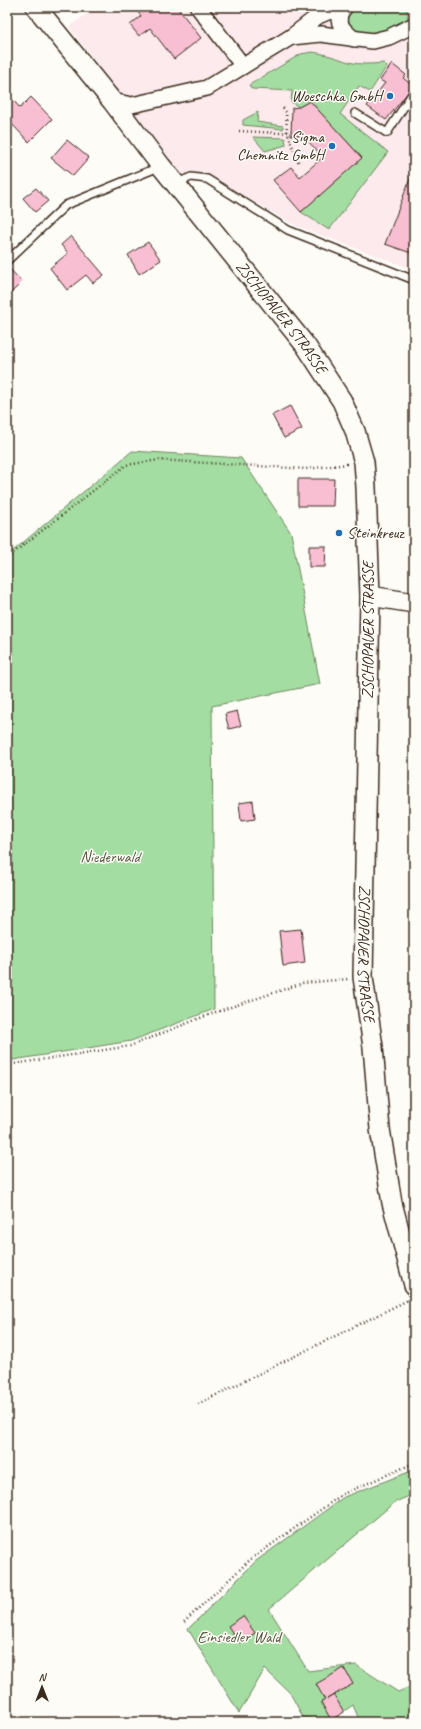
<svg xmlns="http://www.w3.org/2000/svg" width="421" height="1729" viewBox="0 0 421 1729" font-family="Caveat,sans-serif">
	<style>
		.built { fill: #fceaec }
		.green { fill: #a4dda2; stroke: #708460 }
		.building { fill: #f8bfd3; stroke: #3b2a1e }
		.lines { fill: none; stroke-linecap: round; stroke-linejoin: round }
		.service-casing { stroke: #3b2a1e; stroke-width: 10 }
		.minor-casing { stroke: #3b2a1e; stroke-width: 18 }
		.tertiary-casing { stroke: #3b2a1e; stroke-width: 22 }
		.path { stroke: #3b2a1e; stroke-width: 2.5; stroke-dasharray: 1 3; stroke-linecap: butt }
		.service { stroke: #fdfcf7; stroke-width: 7 }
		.minor { stroke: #fdfcf7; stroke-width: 15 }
		.tertiary { stroke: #fdfcf7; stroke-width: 19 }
		.poi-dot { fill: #1f6fb2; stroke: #fdfcf7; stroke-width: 1.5 }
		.labels { text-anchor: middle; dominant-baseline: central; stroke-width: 3; stroke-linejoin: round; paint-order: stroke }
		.poi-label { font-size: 16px; fill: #3b2a1e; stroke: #fdfcf7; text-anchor: end }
		.street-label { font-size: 16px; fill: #3b2a1e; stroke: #fdfcf7 }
		.park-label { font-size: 16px; fill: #55573f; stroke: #fdfcf7 }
	</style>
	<rect width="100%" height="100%" fill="#fdfcf7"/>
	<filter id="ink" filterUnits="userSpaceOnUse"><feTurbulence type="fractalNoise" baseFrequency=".025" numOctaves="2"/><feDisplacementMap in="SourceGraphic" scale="8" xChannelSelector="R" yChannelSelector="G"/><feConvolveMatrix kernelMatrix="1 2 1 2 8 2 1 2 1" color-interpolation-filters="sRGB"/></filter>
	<g filter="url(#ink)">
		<polygon class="built" points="96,7 414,7 414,270 294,225 210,176 180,173 69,27"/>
		<g class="green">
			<path d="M357 7H401L407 10 408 14 407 20C387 32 379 35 356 33L346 21 347 15Z"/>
			<path d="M312 52C327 54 336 58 349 62 360 65 372 64 384 63L387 66 370 92 359 86 340 114 388 152 329 230 301 212 362 158 310 101 299 107 291 102 292 91 252 89 249 85 301 54Z"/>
			<polygon points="258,112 257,122 283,126 283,129 243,125 243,120"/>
			<polygon points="253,137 285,138 286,145 265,151"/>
			<polygon points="132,451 241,458 291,533 320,684 212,706 214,1009 131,1041 7,1061 7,556"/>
			<path d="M414 1470V1494L395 1502 269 1609 308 1671 356 1665 398 1692 414 1685V1722H360L353 1705C331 1720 331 1726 303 1717L290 1693 265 1669 239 1713 188 1629 256 1561 344 1497Z"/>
		</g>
		<g class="building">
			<polygon points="134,7 177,7 201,38 174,59 150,28 139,36 130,25 141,16"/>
			<polygon points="392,64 406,75 403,78 413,86 386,120 367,106 385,83 380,80"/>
			<polygon points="7,93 20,108 31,97 52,119 29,142 7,119"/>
			<polygon points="310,101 362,158 301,212 273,180 291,167 300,177 323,157 303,136 291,135 292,108 299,107"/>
			<polygon points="67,140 89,158 73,176 51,158"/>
			<polygon points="413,171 414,171 414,254 385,244"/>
			<polygon points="36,188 48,201 35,212 23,198"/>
			<polygon points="71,236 104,275 93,283 86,275 67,290 50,268 68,253 61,245"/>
			<polygon points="148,242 161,260 139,274 128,255"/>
			<polygon points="7,266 22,282 7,297"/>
			<polygon points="290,406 302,429 284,438 272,415"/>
			<polygon points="298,479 334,479 333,506 298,506"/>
			<polygon points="309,546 326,546 325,567 309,567"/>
			<polygon points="237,711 241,726 229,729 225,714"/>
			<polygon points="253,801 255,819 241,821 239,803"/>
			<polygon points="301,929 305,963 283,966 279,931"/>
			<polygon points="243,1616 255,1633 239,1643 228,1626"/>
			<polygon points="344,1668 353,1684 327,1699 334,1695 344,1712 331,1720 321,1702 325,1700 316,1684"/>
		</g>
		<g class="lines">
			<g class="service-casing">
				<g id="service">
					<polyline points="355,113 387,133 414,91"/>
					<polyline points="177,183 191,177 207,179 288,230 414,280"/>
					<polyline points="7,261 66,205 159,167"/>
				</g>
			</g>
			<g class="minor-casing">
				<g id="minor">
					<polyline points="198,7 243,66"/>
					<path d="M345 7C332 20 343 30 354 39"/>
					<polyline points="291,37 321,34 373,41 389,37 414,25"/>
					<polyline points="112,101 132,105 207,88 291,37 318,16 339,7"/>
				</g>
			</g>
			<g class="tertiary-casing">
				<g id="tertiary">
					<path id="s1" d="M36 7 112 101 161 166 306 346 342 401 355 431 364 462 366 487 370 596 363 977 373 1047 380 1129 392 1203 414 1285"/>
					<polyline points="370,596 414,603"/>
				</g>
			</g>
			<g class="path">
				<polyline points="283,108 286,112 287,132 299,164"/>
				<polyline points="239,131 281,133 291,131"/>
				<polyline points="7,558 126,465 159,460 306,469 348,464"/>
				<polyline points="7,1065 130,1046 213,1013 303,983 348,979"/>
				<polyline points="198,1404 408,1300"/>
				<polyline points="184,1622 251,1559 343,1494 414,1463"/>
			</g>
			<use href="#service" class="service"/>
			<use href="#minor" class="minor"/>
			<use href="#tertiary" class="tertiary"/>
		</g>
	</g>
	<g class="poi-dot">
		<circle cx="390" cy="96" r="4"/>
		<circle cx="332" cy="146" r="4"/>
		<circle cx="339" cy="533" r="4"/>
	</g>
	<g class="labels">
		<g class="poi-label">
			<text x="382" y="96">Woeschka GmbH</text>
			<text x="324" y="137">Sigma<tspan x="324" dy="18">Chemnitz GmbH</tspan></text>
			<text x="347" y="533" text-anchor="start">Steinkreuz</text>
		</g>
		<g class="street-label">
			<text stroke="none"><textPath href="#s1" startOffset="396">ZSCHOPAUER STRASSE</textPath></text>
			<text transform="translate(368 630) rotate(-90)">ZSCHOPAUER STRASSE</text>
			<text stroke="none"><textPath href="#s1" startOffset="1056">ZSCHOPAUER STRASSE</textPath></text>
		</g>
		<g class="park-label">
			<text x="110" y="857">Niederwald</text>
			<text x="239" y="1637">Einsiedler Wald</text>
		</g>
	</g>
	<rect width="421" height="1729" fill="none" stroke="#fdfcf7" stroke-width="24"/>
	<rect x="12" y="12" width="397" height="1705" fill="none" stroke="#3b2a1e" stroke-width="1.5" filter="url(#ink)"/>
	<g transform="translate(42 1687)" stroke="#fdfcf7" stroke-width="3" paint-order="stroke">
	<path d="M0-3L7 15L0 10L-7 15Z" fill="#3b2a1e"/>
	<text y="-6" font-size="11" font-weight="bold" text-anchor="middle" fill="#3b2a1e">N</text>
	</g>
</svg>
